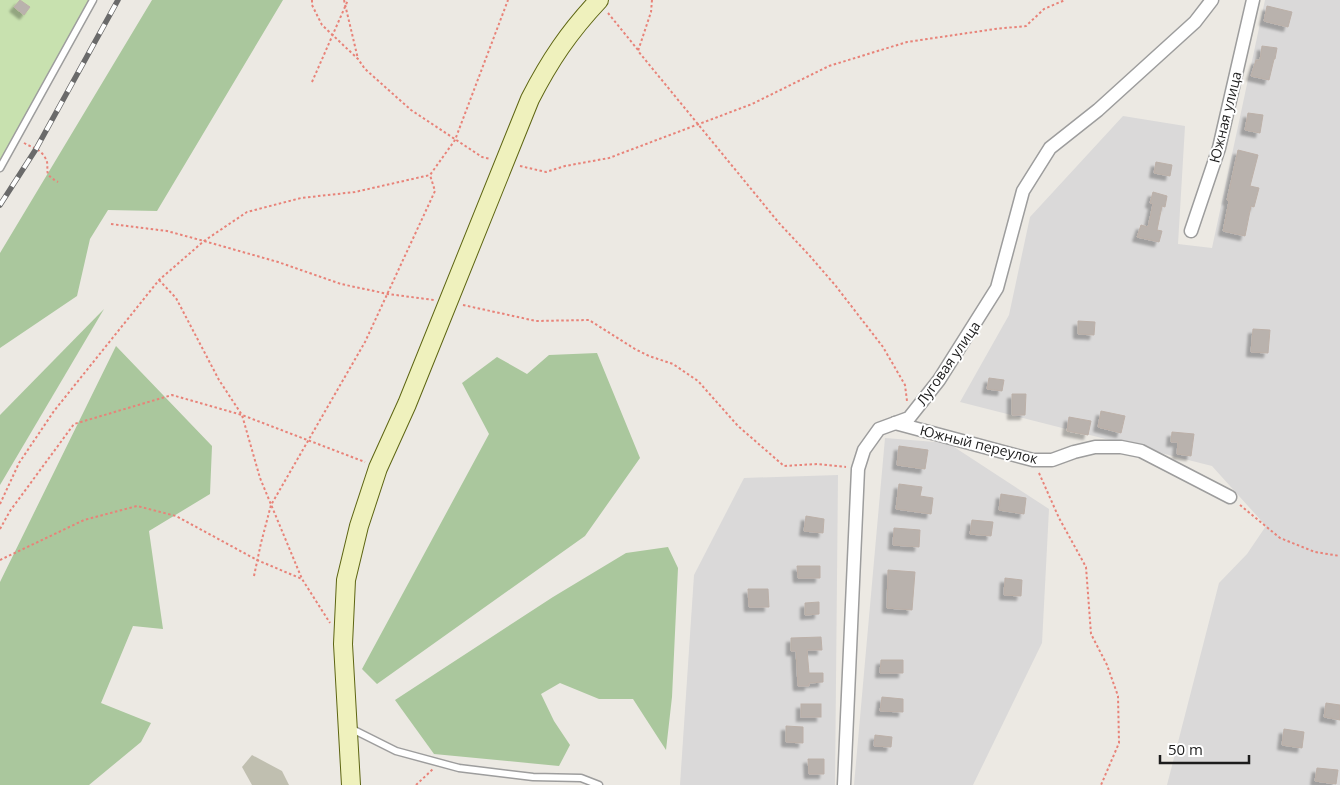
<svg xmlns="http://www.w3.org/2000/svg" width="1340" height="785" viewBox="0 0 1340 785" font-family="'Open Sans',sans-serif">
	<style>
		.residential { fill: #dad9d9 }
		.construction { fill: #c0bfb0 }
		.grass { fill: #c8e1af }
		.forest { fill: #aac79d }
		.building { fill: #b9b2ad; stroke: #bcb0a8; filter: url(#shadow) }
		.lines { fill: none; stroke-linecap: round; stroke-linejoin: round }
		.lane-casing { stroke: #9d9d9d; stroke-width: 9 }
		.street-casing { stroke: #9d9d9d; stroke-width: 15 }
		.secondary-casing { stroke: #5d6512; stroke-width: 20 }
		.path { stroke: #e88379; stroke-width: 2; stroke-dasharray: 2.5 2.5; stroke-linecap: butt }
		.lane { stroke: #fff; stroke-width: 6 }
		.street { stroke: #fff; stroke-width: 12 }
		.secondary { stroke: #eff1bd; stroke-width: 18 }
		.rail-casing { stroke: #6a6a6a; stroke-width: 5.5 }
		.rail { stroke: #fff; stroke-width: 4; stroke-dasharray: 11; stroke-linecap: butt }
		.labels { text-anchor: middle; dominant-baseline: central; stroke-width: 4; stroke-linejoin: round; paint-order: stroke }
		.street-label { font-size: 14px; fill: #1c1c1c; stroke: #fff }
	</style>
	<defs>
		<filter id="shadow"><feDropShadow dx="-4.5" dy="4.5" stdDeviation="1" flood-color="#0004"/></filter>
	</defs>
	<rect width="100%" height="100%" fill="#ece9e3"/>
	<g class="residential">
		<polygon points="1265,0 1340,0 1340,785 1167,785 1219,583 1247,554 1266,526 1212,466 960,402 1009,315 1030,217 1123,116 1185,126 1178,244 1212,248"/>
		<polygon points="885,438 948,443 1049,509 1042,643 973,785 854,785"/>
		<polygon points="838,475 835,785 680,785 694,575 744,478"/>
	</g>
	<polygon class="construction" points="252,755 282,771 289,785 252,785 242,767"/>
	<polygon class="grass" points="0,0 93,0 0,168"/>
	<g class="forest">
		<polygon points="152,0 283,0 157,211 108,210 90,239 77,296 0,348 0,253"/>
		<polygon points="104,309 0,485 0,415"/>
		<polygon points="116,346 212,446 210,494 149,531 163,629 133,626 101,703 151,723 141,742 89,785 0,785 0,582"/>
		<polygon points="597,353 640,458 585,536 377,684 362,669 489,434 462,383 497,357 527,374 549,355"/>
		<polygon points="668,547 678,568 672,697 666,750 633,699 599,699 560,683 541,694 554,721 570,745 559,766 434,754 395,700 553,597 626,553"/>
	</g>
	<g class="building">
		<polygon points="20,0 30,7 24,15 14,7"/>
		<polygon points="1267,6 1292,12 1288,27 1264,21"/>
		<polygon points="1262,46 1277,48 1275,59 1274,59 1269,80 1251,76 1256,60 1260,60"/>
		<polygon points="1248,113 1263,115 1260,133 1245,130"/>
		<polygon points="1238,150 1258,155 1250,186 1259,188 1254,207 1251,206 1245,236 1223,231 1229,201 1227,200"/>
		<polygon points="1156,162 1172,165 1170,176 1154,173"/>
		<polygon points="1153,192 1167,196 1165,207 1162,206 1157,230 1162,231 1159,242 1137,237 1141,225 1148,227 1153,204 1150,203"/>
		<polygon points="1078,321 1095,322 1094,335 1078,334"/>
		<polygon points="1253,329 1270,330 1268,353 1251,352"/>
		<polygon points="989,378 1004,380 1002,391 987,389"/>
		<polygon points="1012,394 1026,394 1025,415 1012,415"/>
		<polygon points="1101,411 1125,416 1121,433 1098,427"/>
		<polygon points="1069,417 1091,421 1088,435 1067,431"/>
		<polygon points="1172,432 1194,434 1191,456 1177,454 1178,442 1171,442"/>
		<polygon points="899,446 928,450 925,469 897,465"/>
		<polygon points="899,484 922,487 920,496 933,498 931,514 896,509"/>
		<polygon points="1001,494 1026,498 1024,514 999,510"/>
		<polygon points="806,516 824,519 823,533 804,531"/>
		<polygon points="972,520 993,522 991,536 970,534"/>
		<polygon points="894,528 920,530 919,547 893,545"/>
		<polygon points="797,566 820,566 820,578 798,578"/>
		<polygon points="888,570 915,572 912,610 887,608"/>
		<polygon points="1005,578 1022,580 1021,596 1004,595"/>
		<polygon points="748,589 768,589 769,607 749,607"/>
		<polygon points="819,602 819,614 805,615 805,603"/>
		<polygon points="821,637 822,650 807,650 809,673 823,673 823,682 809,683 809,686 798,686 796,651 791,651 791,638"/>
		<polygon points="881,660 903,660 903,673 880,673"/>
		<polygon points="882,697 903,699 903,712 880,711"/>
		<polygon points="1326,703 1340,705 1340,720 1324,717"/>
		<rect x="801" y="704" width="20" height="13"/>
		<polygon points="786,726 803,727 803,743 786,742"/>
		<polygon points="1284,729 1304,732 1302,748 1282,745"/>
		<polygon points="875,735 892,737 891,747 874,746"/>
		<polygon points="808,759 824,759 824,774 809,774"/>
		<polygon points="1317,768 1338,770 1336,784 1315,781"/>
	</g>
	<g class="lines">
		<g class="lane-casing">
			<g id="lane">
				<polyline points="0,168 93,0"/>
				<polyline points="349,731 354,730 396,751 459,768 533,777 581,778 599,785"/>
			</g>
		</g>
		<g class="street-casing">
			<g id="street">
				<polyline points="1191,231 1219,148 1253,0"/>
				<polyline points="895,423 1033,460 1052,460 1074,452 1095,447 1121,447 1141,451 1230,497"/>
				<polyline points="844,785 858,469 864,450 879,429 909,418 939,380 997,288 1023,191 1050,148 1098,110 1195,22 1212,0"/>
			</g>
		</g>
		<g class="secondary-casing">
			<path id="secondary" d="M351 785 343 644 346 580 359 526 378 468 407 404 530 99C550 60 569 32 599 0"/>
		</g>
		<g class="path">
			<polyline points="312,0 312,5 322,25 358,59 365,69 411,110 482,157 491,159"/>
			<polyline points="344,0 358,59"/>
			<polyline points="652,0 651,12 638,51 779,223 809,255 835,285 883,347 905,385 907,401"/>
			<polyline points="608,13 638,50"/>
			<polyline points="312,82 348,0"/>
			<path d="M24 143C31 147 40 149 44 156 53 168 39 172 58 182"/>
			<polyline points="520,166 546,172 565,166 609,158 752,104 829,66 907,42 995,29 1026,26 1044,9 1065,0"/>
			<polyline points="111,224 167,231 204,241 278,262 341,284 388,294 434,300"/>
			<polyline points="159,280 176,298 219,380 242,415 260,478 302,579"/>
			<polyline points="463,305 536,321 589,320 635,349 649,356 673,364 698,381 738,426 784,466 817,464 846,467"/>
			<polyline points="1039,473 1059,518 1086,567 1091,634 1107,665 1118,696 1119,743 1101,785"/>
			<polyline points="0,504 19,463 54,411 159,280 204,241 247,212 301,198 355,192 430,175 455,140 508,0"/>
			<polyline points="1240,505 1280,538 1315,552 1340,556"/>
			<polyline points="0,529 10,511 74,424 172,395 242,415 365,462"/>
			<polyline points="0,560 84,520 137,506 176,516 257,560 302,579 330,623"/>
			<polyline points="254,576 261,543 271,505 365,342 435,191 430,175"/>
			<polyline points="416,785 433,769"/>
		</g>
		<use href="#lane" class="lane"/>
		<use href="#street" class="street"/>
		<use href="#secondary" class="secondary"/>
		<g class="rail-casing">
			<polyline id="rail" points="0,205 36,149 118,0"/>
		</g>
		<use href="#rail" class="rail"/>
	</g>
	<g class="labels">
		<g class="street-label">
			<text transform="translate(1225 117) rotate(-76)">Южная улица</text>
			<text transform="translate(948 363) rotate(-55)">Луговая улица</text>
			<text transform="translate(979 444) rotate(14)">Южный переулок</text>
		</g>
	</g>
	<path d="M1160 755v8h89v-8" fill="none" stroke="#1c1c1c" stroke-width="2.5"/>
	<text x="1168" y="755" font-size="15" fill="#1c1c1c" stroke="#ffffff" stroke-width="4" paint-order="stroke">50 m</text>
</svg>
